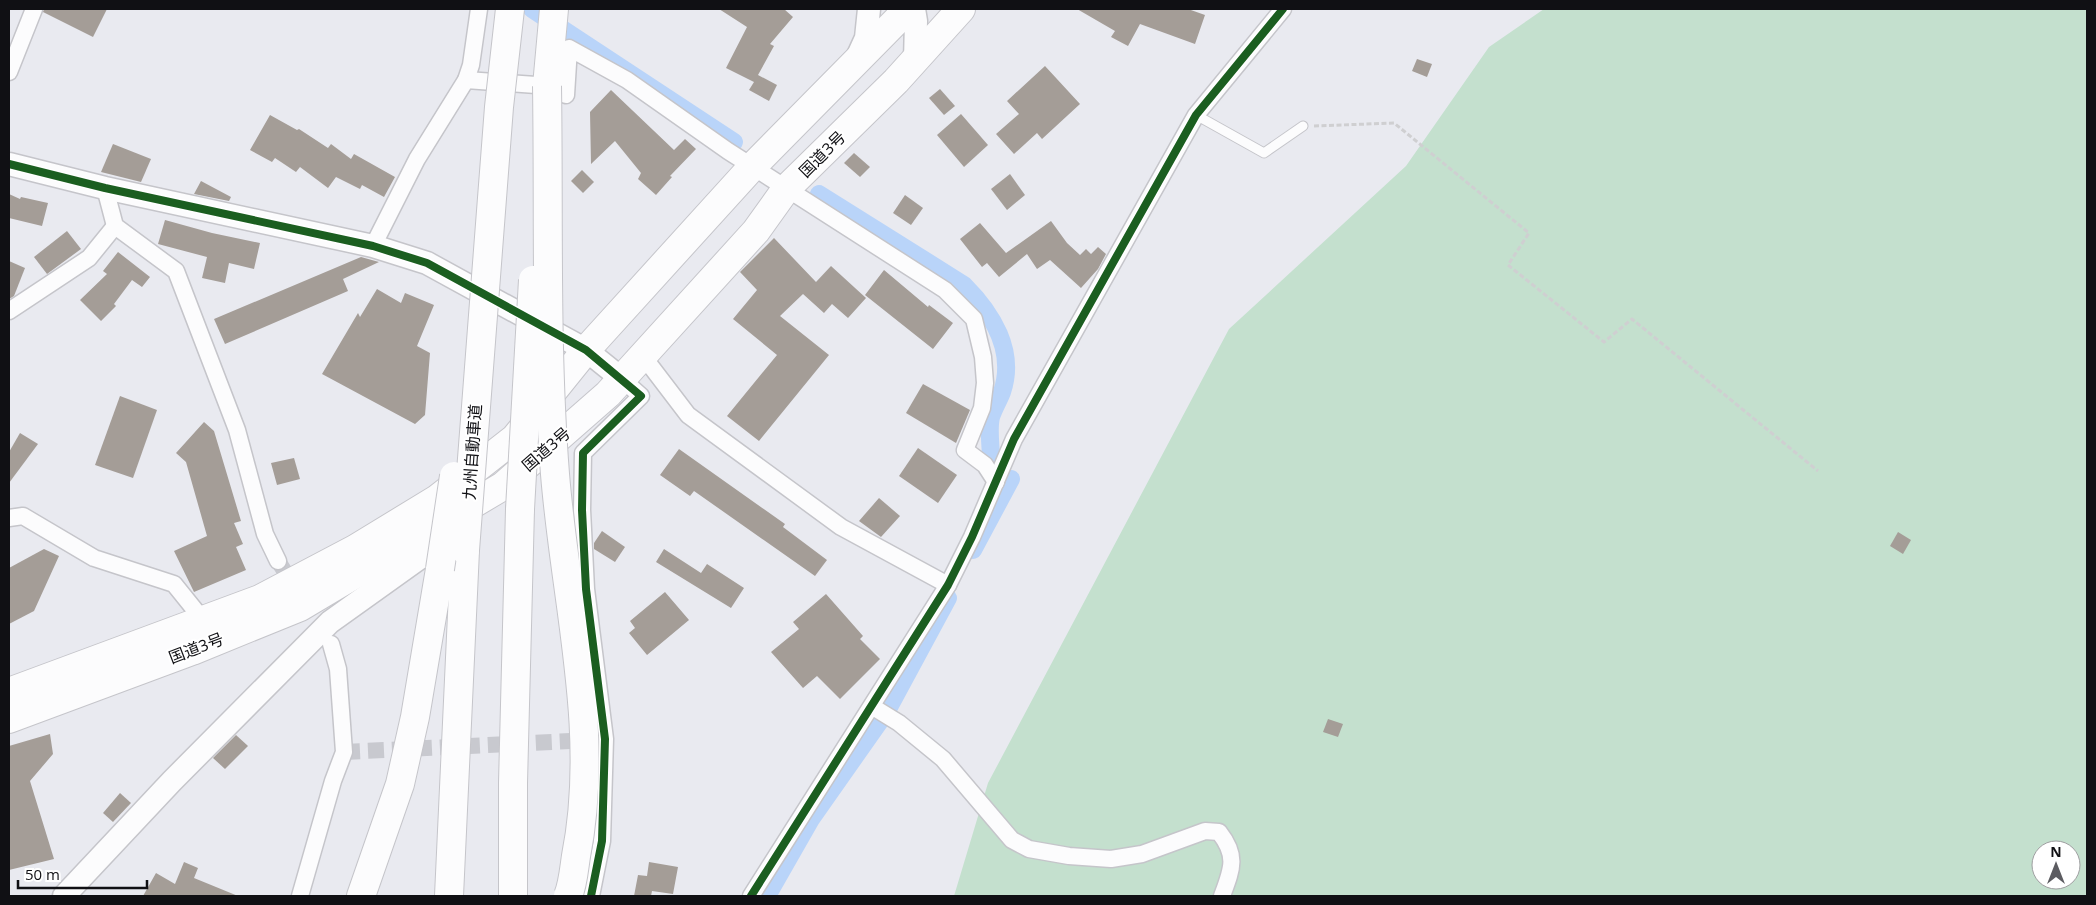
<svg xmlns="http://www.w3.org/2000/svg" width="2096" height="905" viewBox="0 0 2096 905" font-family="'Open Sans','Noto Sans JP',sans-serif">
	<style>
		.green { fill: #c4e0ce; fill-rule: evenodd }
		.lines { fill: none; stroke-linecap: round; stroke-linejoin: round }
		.canal { stroke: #b9d4f9; stroke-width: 18 }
		.building { fill: #a49d97 }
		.street-tunnel { stroke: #c8c9cf; stroke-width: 16; stroke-dasharray: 16 8; stroke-linecap: butt }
		.lane-casing { stroke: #c5c5ca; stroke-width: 11 }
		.street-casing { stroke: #c5c5ca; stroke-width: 19 }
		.secondary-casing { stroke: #c5c5ca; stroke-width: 25 }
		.highway-casing { stroke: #c5c5ca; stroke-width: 30 }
		.path { stroke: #cfcfd1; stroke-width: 3; stroke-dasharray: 5 2.5; stroke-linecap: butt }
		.lane { stroke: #fcfcfd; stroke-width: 9 }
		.street { stroke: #fcfcfd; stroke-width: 16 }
		.secondary { stroke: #fcfcfd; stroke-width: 22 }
		.highway { stroke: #fcfcfd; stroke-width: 28 }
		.highway-bridge-casing { stroke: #c5c5ca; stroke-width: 30; stroke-linecap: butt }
		.highway-bridge { stroke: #fcfcfd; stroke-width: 28 }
		.cycleway-casing { stroke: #fff; stroke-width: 11 }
		.cycleway { stroke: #1b5e20; stroke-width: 8 }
		.labels { text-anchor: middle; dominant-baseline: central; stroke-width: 4.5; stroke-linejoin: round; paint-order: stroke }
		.street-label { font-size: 16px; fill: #101014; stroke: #fff }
	</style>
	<rect width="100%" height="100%" fill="#e9eaf0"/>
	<path class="green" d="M1544 9H2087V896H954L988 783 1229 329 1406 166 1489 47ZM2041 850H2071V880H2041Z"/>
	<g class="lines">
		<g class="canal">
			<polyline points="532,9 734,142"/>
			<path d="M819 194 964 285C992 313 1016 351 1002 392 999 400 994 408 991 417 988 429 991 446 991 459"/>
			<polyline points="973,550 1011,479"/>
			<polyline points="767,896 811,819 887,711 948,598"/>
		</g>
	</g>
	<g class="building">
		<polygon points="44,9 107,9 93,37 43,12"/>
		<polygon points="719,9 784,9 793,17 770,44 774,46 758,75 777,85 769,101 749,90 754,82 726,68 747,27"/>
		<polygon points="1077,9 1188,9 1205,15 1195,44 1140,24 1128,46 1111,37 1115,31"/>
		<polygon points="1417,59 1432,64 1427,77 1412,71"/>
		<polygon points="1045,66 1080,104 1042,139 1037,133 1014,154 996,134 1019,114 1007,101"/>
		<polygon points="940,89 955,106 944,115 929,98"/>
		<polygon points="611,90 674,150 685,139 696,149 670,176 672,177 656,195 638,179 641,173 615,141 591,164 590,112"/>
		<polygon points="961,114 988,145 964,167 937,135"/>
		<polygon points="270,115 297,130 299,129 328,148 331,144 351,159 354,154 395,177 384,197 362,185 360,189 336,177 328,188 300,167 296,172 275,158 272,162 250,150"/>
		<polygon points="113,144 151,159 141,182 101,172"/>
		<polygon points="854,153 870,167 860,177 844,163"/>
		<polygon points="582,170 594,182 583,193 571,181"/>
		<polygon points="1010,174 1025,195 1007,210 991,189"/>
		<polygon points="201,181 231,197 229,201 194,194"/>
		<polygon points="9,194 20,199 21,197 48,203 42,226 9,218"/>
		<polygon points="905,195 923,208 911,225 893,213"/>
		<polygon points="165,220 212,233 260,243 254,269 229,263 225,283 202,278 207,257 158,244"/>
		<polygon points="1051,221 1067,243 1080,255 1086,249 1091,254 1098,247 1106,254 1098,269 1081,288 1050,260 1037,269 1027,254 999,277 987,263 982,267 960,239 980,223 1006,253"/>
		<polygon points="67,231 81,249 47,274 34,257"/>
		<polygon points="774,238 816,282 831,266 866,298 848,318 832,304 824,313 803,294 780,316 829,355 759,441 727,416 777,355 733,319 757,290 740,272"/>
		<polygon points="118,252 150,277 142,287 132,280 114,304 116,306 101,321 80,300 107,274 103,271"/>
		<polygon points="361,257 379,262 343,279 348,291 225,344 214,319"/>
		<polygon points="9,261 25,268 14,296 9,299"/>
		<polygon points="884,270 928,307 929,305 953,323 933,349 865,295"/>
		<polygon points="377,289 401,303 405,293 434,305 417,346 430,353 425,415 415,424 322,374 358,313 360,317"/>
		<polygon points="923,384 970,410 956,443 906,413"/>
		<polygon points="120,396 157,410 133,478 95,465"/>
		<polygon points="204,422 214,431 241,521 234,523 243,544 236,547 246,570 194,592 174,551 207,536 186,462 176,453"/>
		<polygon points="20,433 38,444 9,483 9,452"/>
		<polygon points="918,448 957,475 938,503 899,476"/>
		<polygon points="679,449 785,524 783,527 827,560 815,576 694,491 690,496 660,475"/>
		<polygon points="294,458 300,479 277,485 271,463"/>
		<polygon points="879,498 900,516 881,537 859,521"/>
		<polygon points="602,531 625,547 615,562 594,549 594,543"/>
		<polygon points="1898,532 1911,540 1903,554 1890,546"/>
		<polygon points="44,549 59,556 34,611 9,624 9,568"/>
		<polygon points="664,549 701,573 707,564 744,588 731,608 656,562"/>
		<polygon points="665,592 689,620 647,655 629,633 635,628 630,621"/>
		<polygon points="826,594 863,636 860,639 880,659 840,699 817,676 803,688 771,652 799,629 793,622"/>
		<polygon points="1328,719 1343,724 1338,737 1323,732"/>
		<polygon points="50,734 53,754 30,781 54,859 9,870 9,746"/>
		<polygon points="236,735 248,746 225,769 213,758"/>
		<polygon points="120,793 131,803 113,822 103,813"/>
		<polygon points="184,862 198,868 194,878 238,896 143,896 156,873 175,884"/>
		<polygon points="649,862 678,867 673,894 652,891 651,896 634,896 638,875 647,876"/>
	</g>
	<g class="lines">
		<g class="street-tunnel">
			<polyline points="278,561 328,639"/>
			<polyline points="344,752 593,740"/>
		</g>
		<g class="lane-casing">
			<polyline id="lane" points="1196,115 1264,153 1303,126"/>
		</g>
		<g class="street-casing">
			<g id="street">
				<polyline points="9,72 34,9"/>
				<polyline points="466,80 536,85 566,95 569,48 627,80 728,151 945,290 974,319 983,357 985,383 982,408 965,450 985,465 996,482"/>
				<polyline points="105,188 115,226 176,271 237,430 265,534 278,561"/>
				<polyline points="373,246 417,159 466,80 471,65 479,9"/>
				<polyline points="9,311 89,258 115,226"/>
				<polyline points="643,356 688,415 841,527 948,585"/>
				<polyline points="9,518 23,516 94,558 174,584 203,620"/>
				<path d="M873 707 899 723 943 759 1012 840 1029 849 1069 856 1111 859 1142 854 1205 831 1219 832C1238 856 1232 869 1222 896"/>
				<polyline points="300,896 333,781 344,752 338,669 331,644"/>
				<polyline points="591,896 602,841 605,739 586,589 582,510 583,453 641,396 622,379"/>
				<polyline points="751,896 948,585 972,537 1014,439 1196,115 1283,9"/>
			</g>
		</g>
		<g class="secondary-casing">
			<g id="secondary">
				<polyline points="914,9 916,21 915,61"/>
				<polyline points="856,60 866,38 869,9"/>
				<polyline points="9,164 105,188 373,246 427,263 586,350 622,379"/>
				<polyline points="64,896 172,781 330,622 453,534"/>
			</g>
		</g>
		<g class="highway-casing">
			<g id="highway">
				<polyline points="547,86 554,9"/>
				<polyline points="9,692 260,599 355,549 437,499 515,438 586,350 753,166 908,9"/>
				<polyline points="9,719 192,651 300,607 503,486 608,394 756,231 786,189 896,81 961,9"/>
				<polyline points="361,896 400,784 415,717 440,569"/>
				<polyline points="449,896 465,550"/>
				<polyline points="513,896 513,783 520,509"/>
			</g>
		</g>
		<polyline class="path" points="1314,126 1394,123 1529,233 1508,265 1604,342 1632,319 1818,471"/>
		<use href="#lane" class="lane"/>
		<use href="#street" class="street"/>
		<use href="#secondary" class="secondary"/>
		<use href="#highway" class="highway"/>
		<g class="highway-bridge-casing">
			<g id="highway-bridge">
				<path d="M547 86C549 215 545 346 555 474 565 601 601 730 576 856 574 869 573 884 568 896"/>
				<polyline points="520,509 533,280"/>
				<polyline points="465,550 499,107 510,9"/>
				<polyline points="440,569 454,476"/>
			</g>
		</g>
		<use href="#highway-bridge" class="highway-bridge"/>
		<g class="cycleway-casing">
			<g id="cycleway">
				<polyline points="9,164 105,188 373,246 427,263 586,350 641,396 583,453 582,510 586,589 605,739 602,841 591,896"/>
				<polyline points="751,896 948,585 972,537 1014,439 1196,115 1283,9"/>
			</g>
		</g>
		<use href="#cycleway" class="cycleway"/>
	</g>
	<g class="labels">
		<g class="street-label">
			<text transform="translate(822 154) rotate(-45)">国道3号</text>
			<text transform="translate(546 449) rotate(-41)">国道3号</text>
			<text transform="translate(472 452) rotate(-86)">九州自動車道</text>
			<text transform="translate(196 648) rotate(-21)">国道3号</text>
		</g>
	</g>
	<rect width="2096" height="905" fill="none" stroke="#101014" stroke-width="20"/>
	<g transform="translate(2056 865)"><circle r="24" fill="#ffffff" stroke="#9f9fa1"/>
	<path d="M0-4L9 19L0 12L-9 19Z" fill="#5c5c61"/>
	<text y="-8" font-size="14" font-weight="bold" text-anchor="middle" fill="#101014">N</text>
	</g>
	<path d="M18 880v8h129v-8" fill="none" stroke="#101014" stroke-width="2.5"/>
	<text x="25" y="880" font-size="15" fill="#101014" stroke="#ffffff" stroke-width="4" paint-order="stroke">50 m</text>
</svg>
